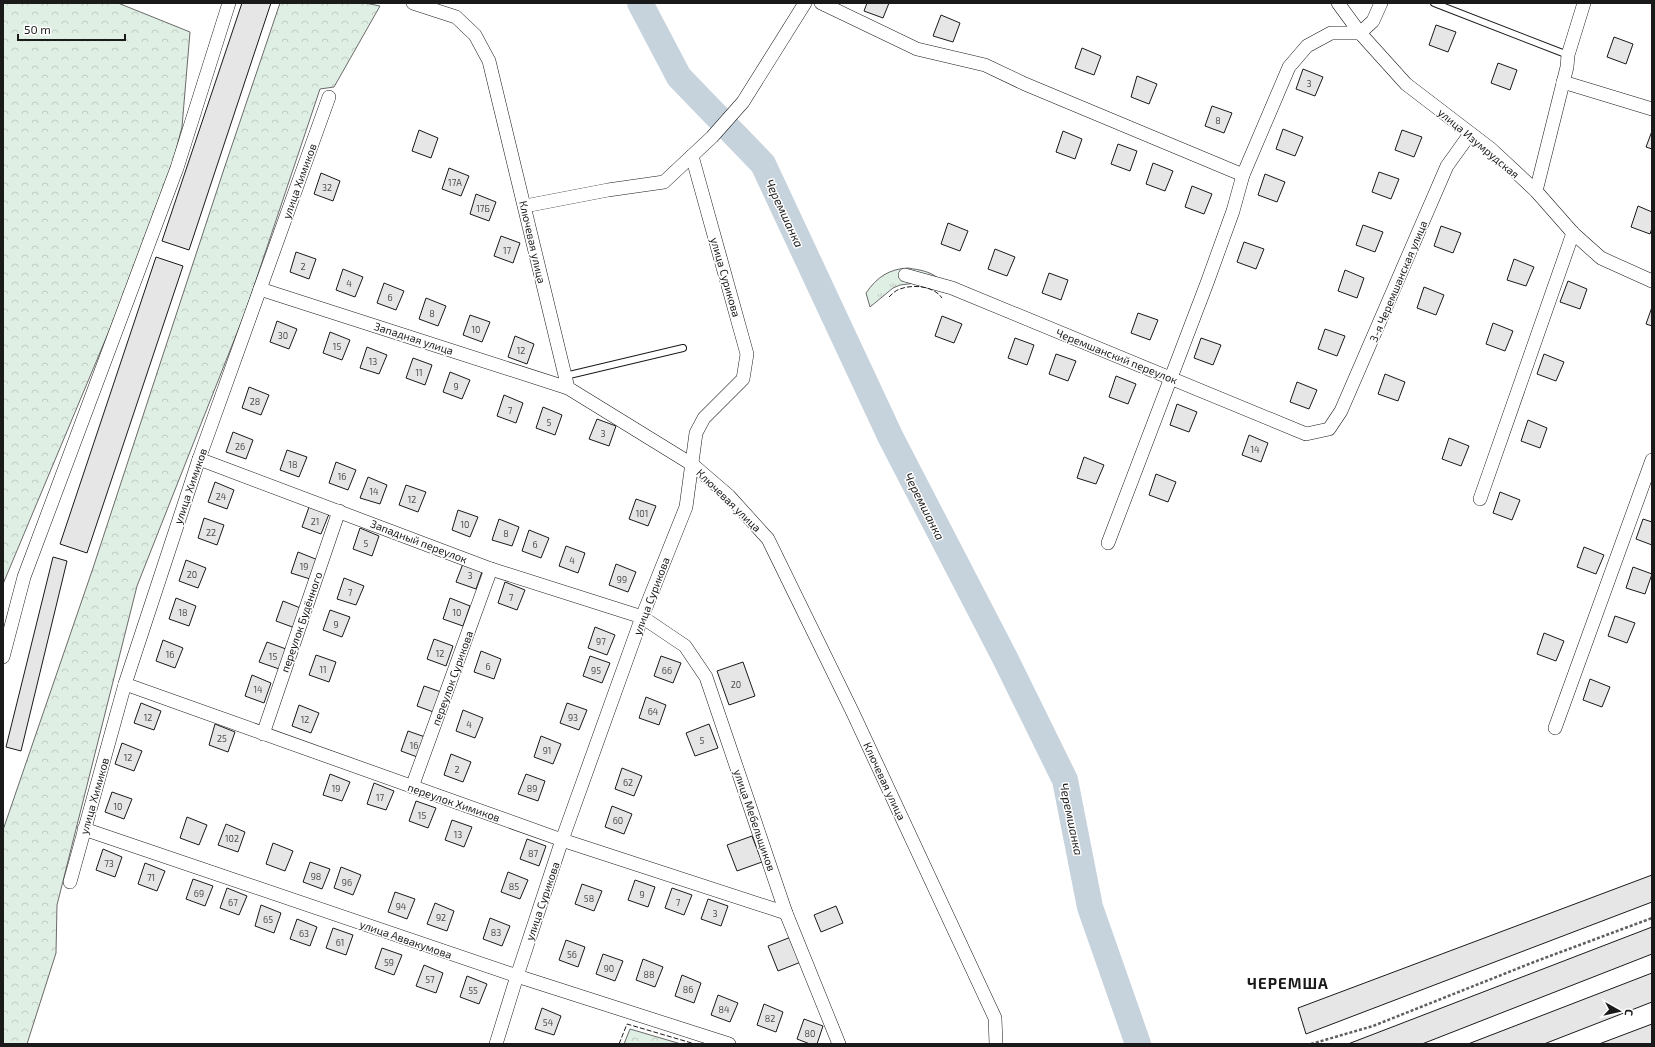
<svg xmlns="http://www.w3.org/2000/svg" width="1655" height="1047" viewBox="0 0 1655 1047" font-family="'Exo 2',sans-serif">
	<style>
		.grass { fill: url(#grass-tufts); stroke: #6a6a6a }
		.forest { fill: url(#forest-crowns); stroke: #6a6a6a }
		.lines { fill: none; stroke-linecap: round; stroke-linejoin: round }
		.river { stroke: #c6d2dc; stroke-width: 26 }
		.building { fill: #e6e6e6; stroke: #1a1a1a }
		.lane-casing { stroke: #1a1a1a; stroke-width: 8 }
		.street-casing { stroke: #1a1a1a; stroke-width: 14 }
		.path { stroke: #5f5f5f; stroke-width: 2.5; stroke-dasharray: 3 2; stroke-linecap: butt }
		.lane { stroke: #fff; stroke-width: 6 }
		.street { stroke: #fff; stroke-width: 13 }
		.fence { stroke: #1a1a1a; stroke-width: 1; stroke-dasharray: 5 2; stroke-linecap: butt }
		.labels { text-anchor: middle; dominant-baseline: central; stroke-width: 3; stroke-linejoin: round; paint-order: stroke }
		.number-label { font-size: 9px; fill: #4d4d4d }
		.street-label { font-size: 11px; fill: #1a1a1a; stroke: #fff }
		.water-label { font-size: 12px; font-style: italic; fill: #1a1a1a; stroke: #fff }
		.district-label { font-size: 15px; font-weight: bold; letter-spacing: 1px; fill: #1a1a1a; stroke: #fff }
	</style>
	<defs>
		<pattern id="grass-tufts" width="24" height="20" patternUnits="userSpaceOnUse"><rect width="24" height="20" fill="#e0efe3"/><path d="M3 7l-1-3M5 7V3M7 7l1-3M15 17l-1-3M17 17v-4M19 17l1-3" fill="none" stroke="#c0ccc2"/></pattern>
		<pattern id="forest-crowns" width="20" height="18" patternUnits="userSpaceOnUse"><rect width="20" height="18" fill="#e0efe3"/><path d="M2 6a3 3 0 1 1 6 0M12 15a3 3 0 1 1 6 0" fill="none" stroke="#c0ccc2"/></pattern>
	</defs>
	<rect width="100%" height="100%" fill="#fff"/>
	<path class="grass" d="M908 268C920 270 931 271 940 280L900 285 893 288 870 307 866 293C877 277 889 269 908 268Z"/>
	<g class="forest">
		<polygon points="3,3 118,3 190,32 182,127 161,207 3,584"/>
		<polygon points="280,3 365,3 380,6 334,87 320,89 246,310 137,586 57,905 56,953 27,1044 3,1044 3,830 93,568 224,169"/>
		<polygon points="630,1029 681,1044 624,1044"/>
	</g>
	<g class="lines">
		<polyline class="river" points="640,3 679,77 763,164 891,438 1005,658 1065,780 1090,907 1138,1044"/>
	</g>
	<g class="building">
		<polygon points="242,3 271,3 189,250 162,241"/>
		<polygon points="867,3 889,3 883,18 864,11"/>
		<polygon points="941,15 960,23 953,42 933,36"/>
		<polygon points="1436,25 1456,32 1448,52 1429,45"/>
		<polygon points="1614,37 1633,44 1626,64 1607,57"/>
		<polygon points="1082,48 1101,56 1094,75 1075,68"/>
		<polygon points="1498,63 1517,70 1510,90 1491,83"/>
		<polygon points="1303,69 1323,77 1315,96 1296,89"/>
		<polygon points="1137,76 1157,84 1149,104 1131,97"/>
		<polygon points="1212,106 1232,113 1224,133 1205,126"/>
		<polygon points="1283,129 1303,137 1295,156 1276,149"/>
		<polygon points="419,130 438,138 431,158 412,151"/>
		<polygon points="1402,130 1422,137 1414,157 1395,150"/>
		<polygon points="1063,131 1082,139 1075,159 1056,152"/>
		<polygon points="1652,131 1652,149 1646,147"/>
		<polygon points="1118,144 1137,151 1130,171 1111,164"/>
		<polygon points="1153,163 1173,171 1165,191 1146,184"/>
		<polygon points="449,168 469,176 461,196 442,189"/>
		<polygon points="1379,172 1399,179 1391,199 1372,192"/>
		<polygon points="321,173 340,181 333,201 314,194"/>
		<polygon points="1265,174 1285,182 1277,202 1258,195"/>
		<polygon points="1192,186 1212,194 1204,214 1185,207"/>
		<polygon points="476,194 496,202 489,221 470,214"/>
		<polygon points="1638,206 1652,212 1652,228 1650,234 1631,227"/>
		<polygon points="948,223 968,231 960,251 941,244"/>
		<polygon points="1363,225 1383,232 1375,252 1356,245"/>
		<polygon points="1441,226 1461,233 1453,253 1434,246"/>
		<polygon points="501,236 520,243 513,263 494,256"/>
		<polygon points="1244,242 1264,249 1256,269 1237,262"/>
		<polygon points="995,249 1015,257 1007,276 988,269"/>
		<polygon points="296,252 316,259 309,279 290,272"/>
		<polygon points="156,257 183,266 87,553 60,544"/>
		<polygon points="1514,259 1534,267 1526,286 1507,280"/>
		<polygon points="343,269 363,277 355,297 336,290"/>
		<polygon points="1345,270 1364,278 1357,298 1338,291"/>
		<polygon points="1049,273 1068,280 1061,300 1042,293"/>
		<polygon points="1568,281 1587,289 1580,309 1560,302"/>
		<polygon points="384,283 404,291 396,310 377,303"/>
		<polygon points="1424,287 1444,295 1436,315 1417,308"/>
		<polygon points="426,298 446,306 438,326 419,319"/>
		<polygon points="1652,307 1652,326 1646,324"/>
		<polygon points="1138,313 1158,320 1150,340 1131,333"/>
		<polygon points="470,315 490,322 482,342 463,335"/>
		<polygon points="942,316 962,324 954,343 935,336"/>
		<polygon points="277,321 297,329 289,349 270,342"/>
		<polygon points="1493,323 1513,331 1505,351 1486,344"/>
		<polygon points="1325,329 1345,336 1337,356 1318,349"/>
		<polygon points="330,332 350,340 342,360 323,353"/>
		<polygon points="515,336 534,344 527,364 508,357"/>
		<polygon points="1015,338 1034,345 1027,365 1008,358"/>
		<polygon points="1201,338 1221,345 1213,365 1194,358"/>
		<polygon points="367,347 387,355 379,374 360,368"/>
		<polygon points="1056,354 1076,361 1068,381 1049,374"/>
		<polygon points="1544,354 1564,362 1556,381 1537,374"/>
		<polygon points="413,358 432,365 425,385 406,378"/>
		<polygon points="450,372 470,380 462,399 443,392"/>
		<polygon points="1385,374 1405,382 1398,401 1378,394"/>
		<polygon points="1116,376 1136,384 1128,404 1109,397"/>
		<polygon points="1297,382 1317,390 1309,409 1290,402"/>
		<polygon points="249,387 269,395 261,415 242,408"/>
		<polygon points="504,395 523,403 516,423 497,416"/>
		<polygon points="1177,404 1197,412 1189,432 1170,425"/>
		<polygon points="543,407 562,415 555,435 536,428"/>
		<polygon points="597,419 616,426 609,446 589,439"/>
		<polygon points="1528,420 1547,428 1540,448 1521,441"/>
		<polygon points="233,432 253,440 246,459 226,452"/>
		<polygon points="1249,435 1268,443 1261,462 1242,455"/>
		<polygon points="1449,438 1469,446 1461,466 1442,459"/>
		<polygon points="287,450 307,457 299,477 280,470"/>
		<polygon points="1084,457 1104,465 1096,484 1077,478"/>
		<polygon points="336,462 356,470 348,490 329,483"/>
		<polygon points="1156,474 1176,482 1168,502 1149,495"/>
		<polygon points="368,477 387,485 380,504 360,498"/>
		<polygon points="215,482 234,490 227,509 208,502"/>
		<polygon points="406,485 426,492 418,512 399,505"/>
		<polygon points="1500,492 1520,500 1512,520 1493,513"/>
		<polygon points="636,499 656,506 648,526 629,519"/>
		<polygon points="309,507 329,514 321,534 302,527"/>
		<polygon points="458,510 478,517 470,537 452,530"/>
		<polygon points="204,518 224,525 217,545 198,538"/>
		<polygon points="499,519 519,527 512,546 492,540"/>
		<polygon points="1643,519 1652,522 1652,545 1636,539"/>
		<polygon points="360,528 379,536 372,556 353,549"/>
		<polygon points="529,530 549,538 541,558 522,551"/>
		<polygon points="566,546 585,553 578,573 559,566"/>
		<polygon points="1584,547 1604,555 1596,574 1577,567"/>
		<polygon points="298,552 318,560 310,579 291,573"/>
		<polygon points="53,557 67,561 21,751 6,747"/>
		<polygon points="186,560 206,568 198,588 179,581"/>
		<polygon points="464,561 483,569 476,589 456,582"/>
		<polygon points="616,564 636,572 628,592 609,585"/>
		<polygon points="1633,567 1652,574 1645,594 1626,588"/>
		<polygon points="344,578 364,586 356,605 337,599"/>
		<polygon points="505,582 525,590 517,610 498,603"/>
		<polygon points="176,598 196,606 189,626 169,619"/>
		<polygon points="450,598 470,606 463,626 443,619"/>
		<polygon points="283,601 303,609 295,628 276,621"/>
		<polygon points="330,610 350,617 342,637 323,630"/>
		<polygon points="1615,616 1635,623 1627,643 1608,636"/>
		<polygon points="595,627 615,635 607,655 588,648"/>
		<polygon points="1544,633 1564,641 1556,661 1537,654"/>
		<polygon points="434,639 453,646 446,666 427,659"/>
		<polygon points="163,640 183,648 175,668 156,661"/>
		<polygon points="267,642 286,649 279,669 259,662"/>
		<polygon points="481,651 501,659 494,679 474,672"/>
		<polygon points="316,655 336,662 329,682 309,675"/>
		<polygon points="590,656 610,663 602,683 583,676"/>
		<polygon points="661,656 681,663 673,683 654,676"/>
		<polygon points="743,662 755,696 729,705 717,671"/>
		<polygon points="252,675 271,683 264,703 245,696"/>
		<polygon points="1590,679 1610,687 1602,707 1583,700"/>
		<polygon points="424,686 444,693 436,713 417,706"/>
		<polygon points="646,697 666,705 659,725 639,718"/>
		<polygon points="141,703 161,711 154,730 134,723"/>
		<polygon points="567,703 587,710 579,730 560,723"/>
		<polygon points="299,705 319,713 311,733 292,726"/>
		<polygon points="463,710 483,718 475,738 456,731"/>
		<polygon points="215,724 235,732 228,752 209,745"/>
		<polygon points="709,724 718,748 695,756 686,733"/>
		<polygon points="408,731 428,738 420,758 401,751"/>
		<polygon points="541,736 561,744 553,764 534,757"/>
		<polygon points="122,743 142,751 134,771 115,764"/>
		<polygon points="451,754 471,762 463,782 444,775"/>
		<polygon points="622,768 642,776 634,796 615,789"/>
		<polygon points="330,774 350,782 342,801 323,795"/>
		<polygon points="526,774 545,781 538,801 518,794"/>
		<polygon points="374,783 394,791 386,810 367,804"/>
		<polygon points="112,792 132,799 124,819 105,812"/>
		<polygon points="416,801 436,808 428,828 409,821"/>
		<polygon points="612,806 632,814 624,834 605,827"/>
		<polygon points="187,817 207,825 199,845 180,838"/>
		<polygon points="452,820 472,827 464,847 445,840"/>
		<polygon points="226,824 245,832 238,852 218,845"/>
		<polygon points="752,836 762,862 737,871 727,845"/>
		<polygon points="527,839 546,846 539,866 520,859"/>
		<polygon points="273,843 293,851 285,871 266,864"/>
		<polygon points="103,849 122,857 115,877 96,870"/>
		<polygon points="310,862 330,869 322,889 303,882"/>
		<polygon points="145,863 165,871 157,891 138,884"/>
		<polygon points="341,867 361,875 353,895 334,888"/>
		<polygon points="508,872 528,880 520,899 501,892"/>
		<polygon points="1652,875 1652,902 1306,1034 1298,1008"/>
		<polygon points="193,879 213,886 205,906 186,899"/>
		<polygon points="635,880 655,887 648,907 628,900"/>
		<polygon points="582,884 602,891 594,911 575,904"/>
		<polygon points="227,888 247,896 239,915 220,908"/>
		<polygon points="672,888 692,895 684,915 665,908"/>
		<polygon points="395,892 415,899 407,919 388,912"/>
		<polygon points="708,899 728,906 721,926 701,919"/>
		<polygon points="435,903 454,911 447,931 427,924"/>
		<polygon points="261,905 281,913 274,933 255,926"/>
		<polygon points="836,906 843,923 821,932 814,915"/>
		<polygon points="490,918 510,926 502,946 483,939"/>
		<polygon points="297,919 317,927 310,946 290,939"/>
		<polygon points="1652,927 1652,954 1422,1044 1348,1044"/>
		<polygon points="333,928 353,935 346,955 326,948"/>
		<polygon points="791,937 801,962 778,971 768,946"/>
		<polygon points="566,940 585,947 578,967 559,960"/>
		<polygon points="382,948 402,955 394,975 375,968"/>
		<polygon points="603,954 623,961 615,981 596,974"/>
		<polygon points="643,959 663,967 655,987 636,980"/>
		<polygon points="424,965 443,973 436,993 416,986"/>
		<polygon points="1652,973 1652,1002 1544,1044 1468,1044"/>
		<polygon points="682,975 701,983 694,1003 675,996"/>
		<polygon points="467,976 487,984 479,1004 460,997"/>
		<polygon points="718,995 738,1003 730,1022 711,1015"/>
		<polygon points="764,1004 783,1012 776,1032 757,1025"/>
		<polygon points="542,1008 561,1016 554,1035 535,1029"/>
		<polygon points="804,1019 823,1026 817,1044 810,1044 797,1039"/>
		<polygon points="1652,1024 1652,1044 1599,1044"/>
	</g>
	<g class="lines">
		<g class="lane-casing">
			<g id="lane">
				<polyline points="1434,3 1568,55"/>
				<polyline points="565,376 683,348"/>
			</g>
		</g>
		<g class="street-casing">
			<g id="street">
				<polyline points="413,3 456,17 475,35 489,61 568,388 693,465 729,496 768,539 853,713 995,1018 996,1044"/>
				<polyline points="821,3 917,49 985,65 1025,84 1243,175"/>
				<polyline points="1338,3 1360,33 1406,84 1491,149 1536,191 1573,233 1601,258 1652,281"/>
				<polyline points="1563,82 1652,109"/>
				<polyline points="1536,191 1567,67 1568,55 1584,3"/>
				<polyline points="525,206 608,190 664,182 712,137 743,102 805,3"/>
				<polyline points="905,275 952,288 1306,434 1329,429 1341,411 1447,166 1470,134"/>
				<polyline points="260,289 568,388"/>
				<polyline points="199,459 491,569 642,617 685,646 706,677 786,913 839,1044"/>
				<polyline points="1480,499 1573,233"/>
				<polyline points="1108,543 1207,283 1233,211 1243,175 1289,67 1307,46 1331,33 1360,33 1373,21 1381,3"/>
				<polyline points="3,657 24,577 177,168 229,3"/>
				<polyline points="125,684 562,840 786,913"/>
				<polyline points="1555,728 1652,460"/>
				<polyline points="263,734 339,511"/>
				<polyline points="412,787 491,569"/>
				<polyline points="84,829 517,976 729,1044"/>
				<polyline points="70,882 125,684 199,459 329,97"/>
				<polyline points="496,1044 517,976 562,840 642,617 686,507 696,433 704,418 743,379 747,354 692,156"/>
			</g>
		</g>
		<polyline class="path" points="1311,1044 1373,1026 1534,962 1652,918"/>
		<use href="#lane" class="lane"/>
		<use href="#street" class="street"/>
		<g class="fence">
			<path d="M889 297C892 294 896 290 900 289 913 284 934 286 942 298"/>
			<polyline points="619,1044 627,1024 695,1044"/>
		</g>
	</g>
	<g class="labels">
		<g class="number-label">
			<text x="1309" y="83">3</text>
			<text x="1218" y="120">8</text>
			<text x="455" y="182">17А</text>
			<text x="327" y="187">32</text>
			<text x="483" y="208">17Б</text>
			<text x="507" y="250">17</text>
			<text x="303" y="266">2</text>
			<text x="349" y="283">4</text>
			<text x="390" y="297">6</text>
			<text x="432" y="313">8</text>
			<text x="476" y="329">10</text>
			<text x="283" y="335">30</text>
			<text x="337" y="346">15</text>
			<text x="521" y="350">12</text>
			<text x="373" y="361">13</text>
			<text x="419" y="372">11</text>
			<text x="456" y="386">9</text>
			<text x="255" y="401">28</text>
			<text x="510" y="410">7</text>
			<text x="549" y="422">5</text>
			<text x="603" y="433">3</text>
			<text x="240" y="446">26</text>
			<text x="1255" y="449">14</text>
			<text x="293" y="464">18</text>
			<text x="342" y="476">16</text>
			<text x="374" y="491">14</text>
			<text x="221" y="496">24</text>
			<text x="412" y="499">12</text>
			<text x="642" y="513">101</text>
			<text x="315" y="521">21</text>
			<text x="465" y="524">10</text>
			<text x="211" y="532">22</text>
			<text x="506" y="533">8</text>
			<text x="366" y="543">5</text>
			<text x="535" y="544">6</text>
			<text x="572" y="560">4</text>
			<text x="304" y="566">19</text>
			<text x="192" y="574">20</text>
			<text x="470" y="575">3</text>
			<text x="622" y="579">99</text>
			<text x="350" y="592">7</text>
			<text x="511" y="597">7</text>
			<text x="183" y="612">18</text>
			<text x="457" y="612">10</text>
			<text x="336" y="624">9</text>
			<text x="601" y="641">97</text>
			<text x="440" y="653">12</text>
			<text x="170" y="654">16</text>
			<text x="273" y="656">15</text>
			<text x="488" y="666">6</text>
			<text x="323" y="669">11</text>
			<text x="596" y="670">95</text>
			<text x="667" y="670">66</text>
			<text x="736" y="684">20</text>
			<text x="258" y="689">14</text>
			<text x="653" y="711">64</text>
			<text x="148" y="717">12</text>
			<text x="573" y="717">93</text>
			<text x="305" y="719">12</text>
			<text x="469" y="724">4</text>
			<text x="222" y="738">25</text>
			<text x="702" y="740">5</text>
			<text x="414" y="745">16</text>
			<text x="547" y="750">91</text>
			<text x="128" y="757">12</text>
			<text x="457" y="769">2</text>
			<text x="628" y="782">62</text>
			<text x="336" y="788">19</text>
			<text x="532" y="788">89</text>
			<text x="380" y="797">17</text>
			<text x="118" y="806">10</text>
			<text x="422" y="815">15</text>
			<text x="618" y="820">60</text>
			<text x="458" y="834">13</text>
			<text x="232" y="838">102</text>
			<text x="533" y="853">87</text>
			<text x="109" y="863">73</text>
			<text x="316" y="876">98</text>
			<text x="151" y="877">71</text>
			<text x="347" y="882">96</text>
			<text x="514" y="886">85</text>
			<text x="199" y="893">69</text>
			<text x="642" y="894">9</text>
			<text x="589" y="898">58</text>
			<text x="233" y="902">67</text>
			<text x="678" y="902">7</text>
			<text x="401" y="906">94</text>
			<text x="715" y="913">3</text>
			<text x="441" y="917">92</text>
			<text x="268" y="919">65</text>
			<text x="496" y="932">83</text>
			<text x="304" y="933">63</text>
			<text x="340" y="942">61</text>
			<text x="572" y="954">56</text>
			<text x="389" y="962">59</text>
			<text x="609" y="968">90</text>
			<text x="649" y="974">88</text>
			<text x="430" y="979">57</text>
			<text x="688" y="989">86</text>
			<text x="473" y="990">55</text>
			<text x="724" y="1009">84</text>
			<text x="770" y="1018">82</text>
			<text x="548" y="1022">54</text>
			<text x="810" y="1033">80</text>
		</g>
		<g class="street-label">
			<text transform="translate(1479 143) rotate(40)">улица Изумрудская</text>
			<text transform="translate(299 181) rotate(-70)">улица Химиков</text>
			<text transform="translate(533 242) rotate(77)">Ключевая улица</text>
			<text transform="translate(726 277) rotate(74)">улица Сурикова</text>
			<text transform="translate(1398 281) rotate(-67)">3-я Черемшанская улица</text>
			<text transform="translate(414 338) rotate(18)">Западная улица</text>
			<text transform="translate(1117 356) rotate(22)">Черемшанский переулок</text>
			<text transform="translate(190 486) rotate(-71)">улица Химиков</text>
			<text transform="translate(729 500) rotate(44)">Ключевая улица</text>
			<text transform="translate(419 541) rotate(21)">Западный переулок</text>
			<text transform="translate(651 596) rotate(-69)">улица Сурикова</text>
			<text transform="translate(301 622) rotate(-71)">переулок Будённого</text>
			<text transform="translate(452 678) rotate(-70)">переулок Сурикова</text>
			<text transform="translate(885 781) rotate(65)">Ключевая улица</text>
			<text transform="translate(94 796) rotate(-74)">улица Химиков</text>
			<text transform="translate(454 802) rotate(19)">переулок Химиков</text>
			<text transform="translate(755 820) rotate(71)">улица Мебельщиков</text>
			<text transform="translate(542 901) rotate(-71)">улица Сурикова</text>
			<text transform="translate(406 939) rotate(19)">улица Аввакумова</text>
		</g>
		<g class="water-label">
			<text transform="translate(785 213) rotate(65)">Черемшанка</text>
			<text transform="translate(925 506) rotate(63)">Черемшанка</text>
			<text transform="translate(1072 819) rotate(78)">Черемшанка</text>
		</g>
		<g class="district-label">
			<text x="1288" y="983">ЧЕРЕМША</text>
		</g>
	</g>
	<rect width="1655" height="1047" fill="none" stroke="#1a1a1a" stroke-width="8"/>
	<g transform="translate(1619 1011) rotate(98)" stroke="#ffffff" stroke-width="3" paint-order="stroke">
	<path d="M0-3L7 15L0 10L-7 15Z" fill="#1a1a1a"/>
	<text y="-6" font-size="11" font-weight="bold" text-anchor="middle" fill="#1a1a1a">С</text>
	</g>
	<path d="M18 34v6h107v-6" fill="none" stroke="#1a1a1a" stroke-width="2"/>
	<text x="24" y="34" font-size="12" fill="#1a1a1a" stroke="#ffffff" stroke-width="3" paint-order="stroke">50 m</text>
</svg>
